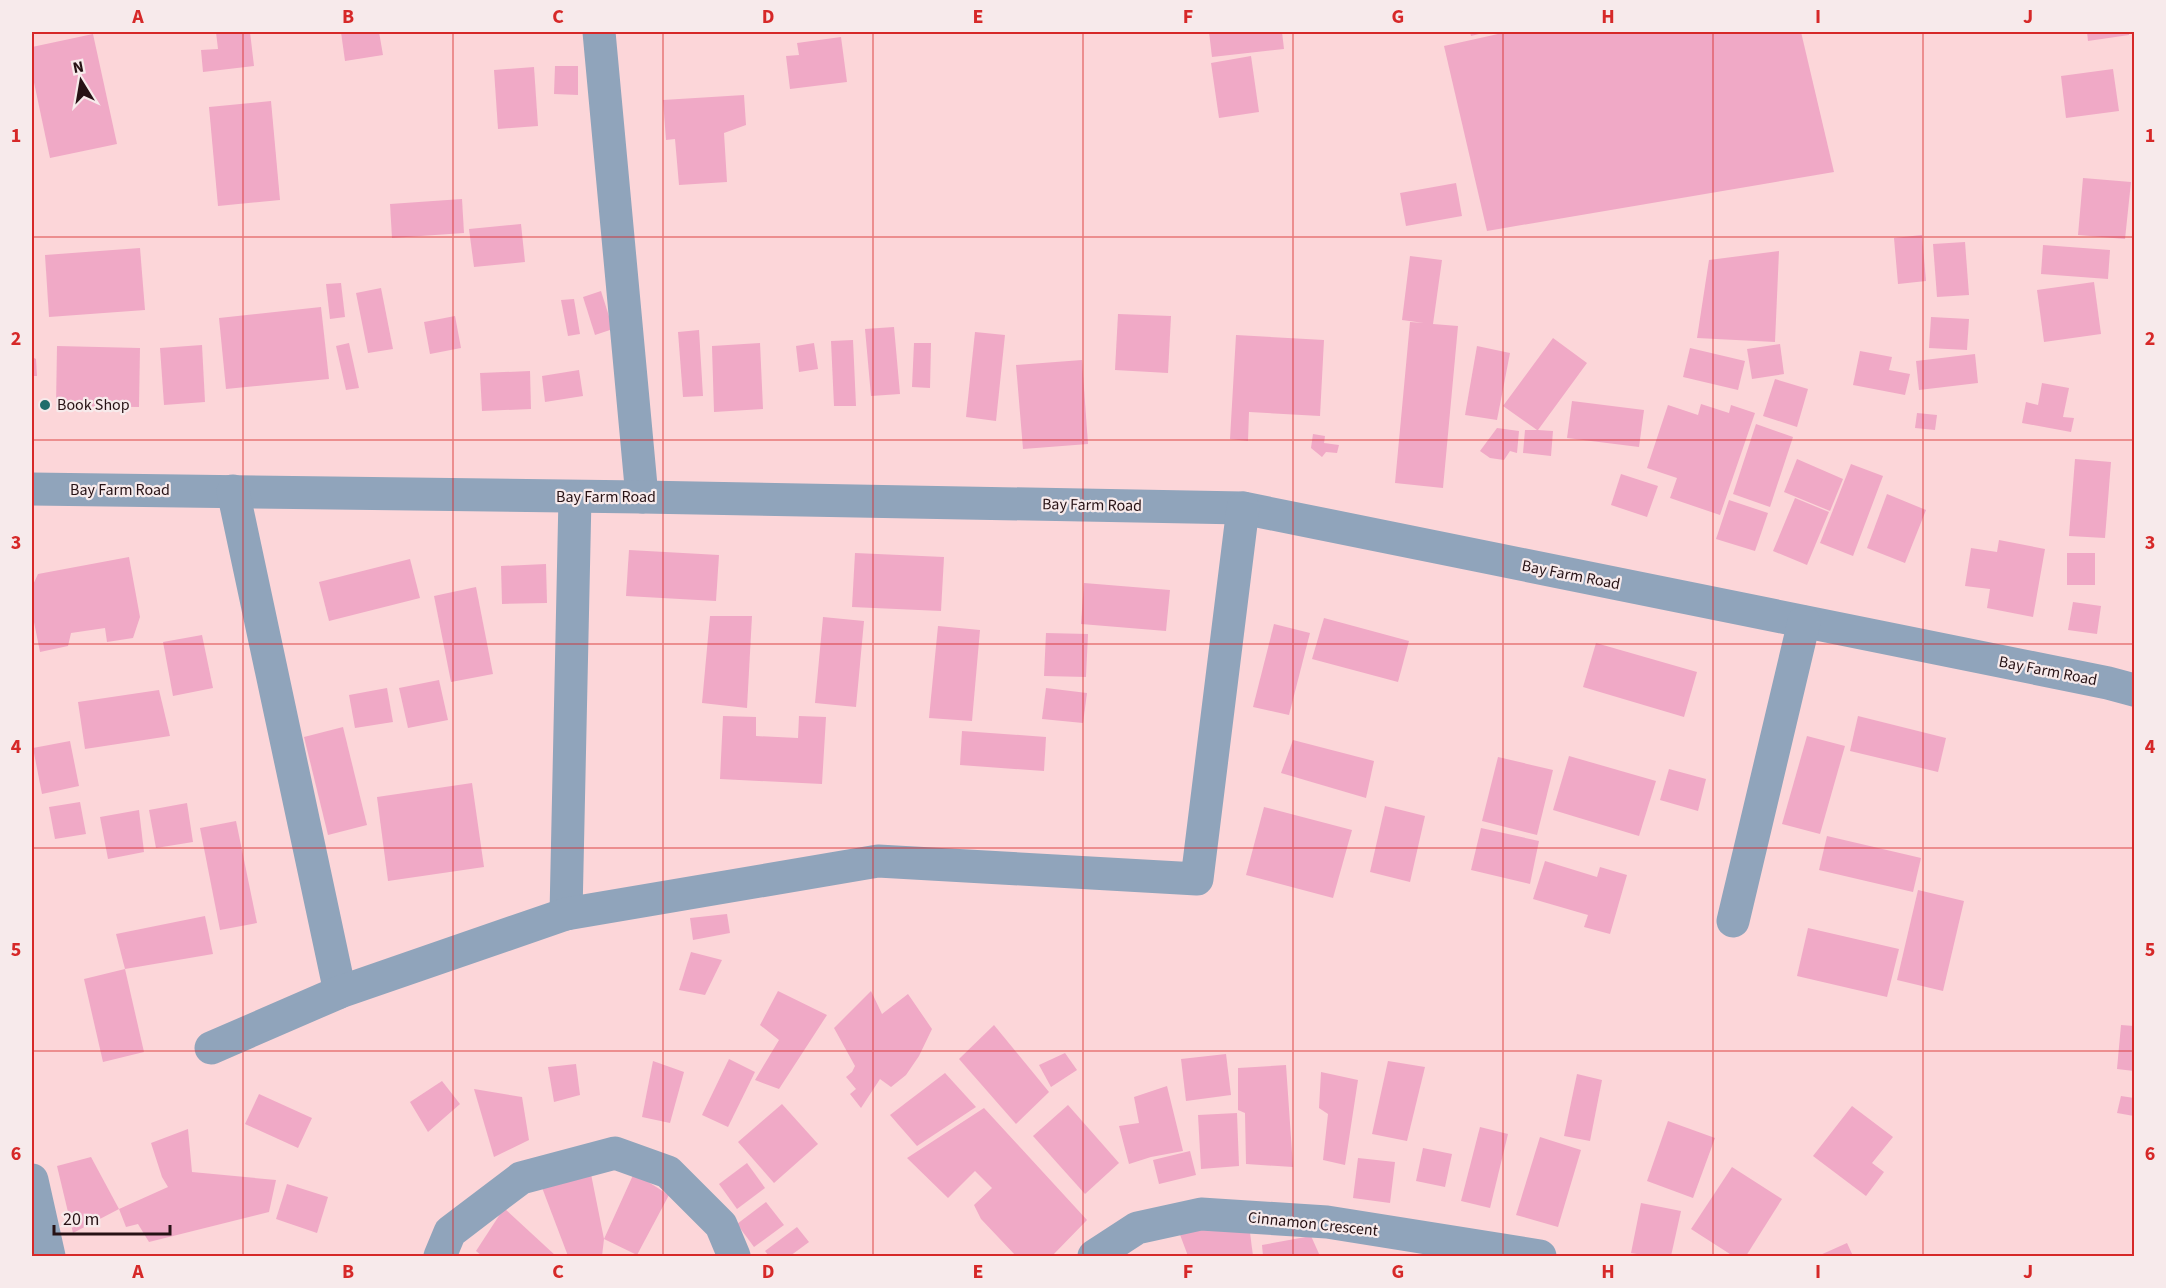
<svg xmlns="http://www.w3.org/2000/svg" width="2166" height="1288" viewBox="0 0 2166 1288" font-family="'Source Sans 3',sans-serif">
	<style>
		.building { fill: #f0a9c6 }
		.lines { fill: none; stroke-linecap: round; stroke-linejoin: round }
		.minor { stroke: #90a4bb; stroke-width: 33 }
		.grid { fill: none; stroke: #d62828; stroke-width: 1.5; stroke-opacity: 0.55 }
		.poi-dot { fill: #206c6b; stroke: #f7eaeb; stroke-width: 2 }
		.labels { text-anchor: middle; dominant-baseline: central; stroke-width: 4.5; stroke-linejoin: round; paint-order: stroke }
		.poi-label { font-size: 16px; fill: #271215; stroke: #f7eaeb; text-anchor: start }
		.street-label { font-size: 16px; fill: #271215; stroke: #f7eaeb }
		.neatline { fill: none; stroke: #d62828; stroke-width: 2 }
		.grid-label { font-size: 20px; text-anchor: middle; font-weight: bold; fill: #d62828 }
	</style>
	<rect width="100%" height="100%" fill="#fcd6d9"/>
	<g class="building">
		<polygon points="216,32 250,32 254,66 203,72 201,50 218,49"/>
		<polygon points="341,32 379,32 383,55 345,61"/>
		<polygon points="1209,32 1282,32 1284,49 1212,57"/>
		<polygon points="1470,32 1487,32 1471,36"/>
		<polygon points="1507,32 1801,32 1834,172 1487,231 1444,46"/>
		<polygon points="2087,32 2129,32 2129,35 2088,41"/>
		<polygon points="93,34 117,144 50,158 32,73 32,47"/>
		<polygon points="841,37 847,82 790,89 786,56 799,55 797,43"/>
		<polygon points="1251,56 1259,112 1219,118 1211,63"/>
		<polygon points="555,66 578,66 578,95 554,94"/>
		<polygon points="534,67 538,126 498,129 494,70"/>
		<polygon points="2113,69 2119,111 2066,118 2061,76"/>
		<polygon points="744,95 746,125 724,133 727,182 679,185 675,139 666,140 663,100"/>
		<polygon points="271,101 280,200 218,206 209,107"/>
		<polygon points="2083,178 2131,182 2125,239 2078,235"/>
		<polygon points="1456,183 1462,216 1406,226 1400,193"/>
		<polygon points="462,199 464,233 392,238 390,204"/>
		<polygon points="521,224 525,262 474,267 469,229"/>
		<polygon points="1922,235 1926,281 1898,284 1894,238"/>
		<polygon points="1965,242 1969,295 1937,297 1933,244"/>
		<polygon points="2043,245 2110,250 2108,279 2041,274"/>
		<polygon points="140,248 145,310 49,317 45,255"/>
		<polygon points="1779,251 1775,342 1697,338 1709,260"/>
		<polygon points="1410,256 1442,260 1433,324 1458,326 1443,488 1395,483 1410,322 1424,323 1402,320"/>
		<polygon points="2094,282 2101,334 2044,342 2037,290"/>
		<polygon points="341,283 345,317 330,319 326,284"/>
		<polygon points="381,288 393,349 368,353 356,293"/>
		<polygon points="601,291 613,329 595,335 583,297"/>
		<polygon points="574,299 580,334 568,336 561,300"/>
		<polygon points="321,307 329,379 226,389 219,318"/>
		<polygon points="1118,314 1171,316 1168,373 1115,370"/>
		<polygon points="455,316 461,348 430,354 424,322"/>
		<polygon points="1931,317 1969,319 1967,350 1929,348"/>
		<polygon points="894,327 900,394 871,396 865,329"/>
		<polygon points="699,330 703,396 683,397 678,332"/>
		<polygon points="975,332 1005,335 996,421 966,417"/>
		<polygon points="1236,335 1324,340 1320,416 1249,412 1248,441 1230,439"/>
		<polygon points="1553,338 1587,363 1538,430 1553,431 1551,456 1523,453 1525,430 1537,430 1503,406"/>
		<polygon points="853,340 856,406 834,406 831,341"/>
		<polygon points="349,343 359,388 346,390 336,346"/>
		<polygon points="760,343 763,409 714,412 712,346"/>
		<polygon points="814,343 818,369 799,372 796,346"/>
		<polygon points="914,343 931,343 930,388 912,387"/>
		<polygon points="1780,344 1784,374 1752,379 1747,349"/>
		<polygon points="202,345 205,402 164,405 160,348"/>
		<polygon points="57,346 140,348 139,407 56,406"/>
		<polygon points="1477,346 1510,353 1497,420 1465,415"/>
		<polygon points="1690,348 1745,361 1738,390 1683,377"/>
		<polygon points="1860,351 1892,357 1889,370 1910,374 1905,395 1853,385"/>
		<polygon points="1975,354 1978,383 1919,390 1916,361"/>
		<polygon points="32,357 36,359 37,376 32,376"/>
		<polygon points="1082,360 1088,444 1023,449 1016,365"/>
		<polygon points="579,370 583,396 545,402 542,376"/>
		<polygon points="530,371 531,409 482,411 480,373"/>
		<polygon points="1775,379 1808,389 1797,427 1763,416"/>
		<polygon points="2042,383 2069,388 2063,417 2074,418 2071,432 2022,423 2026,402 2038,405"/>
		<polygon points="1572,401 1644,410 1639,447 1567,438"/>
		<polygon points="1701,404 1729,413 1731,405 1755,413 1720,515 1670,498 1677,478 1647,468 1668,405 1698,415"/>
		<polygon points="1917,413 1937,415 1935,430 1915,428"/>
		<polygon points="1756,424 1793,437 1770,507 1733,494"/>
		<polygon points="1497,428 1519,431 1517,453 1510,451 1504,460 1490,458 1480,451"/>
		<polygon points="1313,434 1325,436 1324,443 1339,445 1337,453 1326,452 1322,457 1311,448"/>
		<polygon points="1797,459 1843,479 1830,511 1784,492"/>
		<polygon points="2075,459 2111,462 2105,538 2069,536"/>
		<polygon points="1851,464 1883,476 1853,556 1820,543"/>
		<polygon points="1621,474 1658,486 1647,517 1611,505"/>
		<polygon points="1887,494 1926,510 1905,563 1867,548"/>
		<polygon points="1795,498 1829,512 1807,565 1773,551"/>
		<polygon points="1729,500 1768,513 1755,551 1716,539"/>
		<rect x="2132" y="523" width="2" height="54"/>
		<polygon points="1999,540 2045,549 2033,617 1987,608 1990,589 1965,586 1971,548 1997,552"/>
		<polygon points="629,550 719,555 716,601 626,596"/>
		<polygon points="855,553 944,557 941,611 852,607"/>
		<rect x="2067" y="553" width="28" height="32"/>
		<polygon points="129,557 140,617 133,638 107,642 105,628 71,633 68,646 40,652 32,612 32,587 38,574"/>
		<polygon points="410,559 420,598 329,621 319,582"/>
		<polygon points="546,564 547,603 502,604 501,566"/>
		<polygon points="1084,583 1170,590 1166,631 1081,624"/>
		<polygon points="476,587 493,674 451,682 434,596"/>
		<polygon points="2073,602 2101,606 2097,634 2068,630"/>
		<polygon points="710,616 752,616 747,708 702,703"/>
		<polygon points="823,617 864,621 856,707 815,703"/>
		<polygon points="1324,618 1409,641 1398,682 1312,659"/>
		<polygon points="1274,624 1310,633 1289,715 1253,707"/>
		<polygon points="938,626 980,630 972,721 929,718"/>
		<polygon points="1046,633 1088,634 1086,677 1044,676"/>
		<polygon points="202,635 213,688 173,696 163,642"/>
		<polygon points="1596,643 1697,672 1684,717 1583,687"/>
		<polygon points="439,680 448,720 408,728 399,688"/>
		<polygon points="387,688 393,722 355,728 349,695"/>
		<polygon points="1046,688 1087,693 1083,723 1042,719"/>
		<polygon points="159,690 170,736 85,749 78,702"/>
		<polygon points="723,716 756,717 756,736 798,738 799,716 826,717 822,784 720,779"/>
		<polygon points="1858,716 1946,738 1938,772 1850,751"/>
		<polygon points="343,727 367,825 328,835 304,737"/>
		<polygon points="962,731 1046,737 1044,771 960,765"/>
		<polygon points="1807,736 1845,746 1820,834 1782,824"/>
		<polygon points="1293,740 1374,761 1366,798 1281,773"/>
		<polygon points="70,741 79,786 42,794 33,748"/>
		<polygon points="1569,756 1656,781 1639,836 1553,810"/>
		<polygon points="1498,757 1553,770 1537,835 1482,821"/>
		<polygon points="1669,769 1706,779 1698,811 1660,800"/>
		<polygon points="472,783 484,867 388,881 377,797"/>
		<polygon points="80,802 86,834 55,839 49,807"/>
		<polygon points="187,803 193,842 156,848 149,810"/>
		<polygon points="1385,806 1425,816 1410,882 1370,872"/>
		<polygon points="1264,807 1352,830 1333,898 1246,875"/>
		<polygon points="139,810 144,852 108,859 100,817"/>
		<polygon points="236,821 257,923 220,930 200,828"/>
		<polygon points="1481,828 1539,841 1530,884 1471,870"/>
		<polygon points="1827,836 1921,858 1913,892 1819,870"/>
		<polygon points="1545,861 1597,877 1600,867 1627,875 1610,934 1584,927 1588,915 1533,899"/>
		<polygon points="1918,890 1964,901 1943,991 1897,980"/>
		<polygon points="727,914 730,933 693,940 690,918"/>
		<polygon points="205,916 213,954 125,969 116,934"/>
		<polygon points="1808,928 1899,949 1887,997 1797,976"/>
		<polygon points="691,952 722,960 705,995 679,990"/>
		<polygon points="125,969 144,1052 103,1062 84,979"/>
		<polygon points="778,991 827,1015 779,1089 755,1080 779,1040 760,1025"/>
		<polygon points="871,991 882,1014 908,994 932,1029 919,1056 906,1075 891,1087 880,1079 861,1108 850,1094 856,1089 846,1077 852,1072 855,1066 834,1028"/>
		<polygon points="994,1025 1049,1092 1016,1124 959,1059"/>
		<polygon points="2121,1025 2134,1026 2134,1071 2117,1069"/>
		<polygon points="1065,1053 1077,1070 1051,1087 1039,1065"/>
		<polygon points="1226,1054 1231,1095 1186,1101 1181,1059"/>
		<polygon points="729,1059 755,1072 728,1127 702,1115"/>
		<polygon points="653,1061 684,1072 670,1123 642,1117"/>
		<polygon points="1388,1061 1425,1067 1407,1141 1372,1134"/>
		<polygon points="576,1064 580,1095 554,1102 548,1067"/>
		<polygon points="1286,1065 1293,1167 1246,1164 1245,1113 1238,1110 1238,1068"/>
		<polygon points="1321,1072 1358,1080 1345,1165 1323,1160 1328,1114 1319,1108"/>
		<polygon points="945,1073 976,1107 917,1146 890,1115"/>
		<polygon points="1577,1074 1602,1080 1590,1141 1564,1136"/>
		<polygon points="442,1081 460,1104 428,1132 410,1102"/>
		<polygon points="1167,1086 1183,1151 1151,1157 1129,1164 1119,1126 1139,1123 1134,1097"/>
		<polygon points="474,1089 522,1097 529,1140 494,1157"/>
		<polygon points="259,1094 312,1118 298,1148 245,1124"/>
		<polygon points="2121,1096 2134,1098 2134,1116 2117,1113"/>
		<polygon points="782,1104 818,1144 774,1183 738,1142"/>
		<polygon points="1068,1105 1119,1163 1085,1194 1033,1136"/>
		<polygon points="1852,1106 1893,1137 1872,1163 1884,1172 1866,1196 1813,1156"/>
		<polygon points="984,1108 1087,1220 1052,1256 1016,1256 981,1219 974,1205 992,1188 975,1171 948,1198 907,1158"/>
		<polygon points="1237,1113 1239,1166 1201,1169 1198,1115"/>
		<polygon points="1668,1121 1715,1138 1693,1198 1647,1181"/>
		<polygon points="1480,1127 1508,1134 1490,1208 1461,1201"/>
		<polygon points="188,1129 192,1172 276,1180 269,1212 149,1242 138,1224 126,1227 119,1209 168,1187 162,1177 151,1143"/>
		<polygon points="1540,1137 1581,1150 1558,1227 1516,1215"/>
		<polygon points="1423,1148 1452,1154 1445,1187 1416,1181"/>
		<polygon points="1190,1151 1196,1175 1159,1184 1153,1160"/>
		<polygon points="91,1157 119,1209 73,1233 57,1166"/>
		<polygon points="1358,1158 1395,1162 1390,1203 1353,1198"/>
		<polygon points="747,1163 765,1188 737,1209 719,1184"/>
		<polygon points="1732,1167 1782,1199 1746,1256 1733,1256 1691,1229"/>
		<polygon points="590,1169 604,1239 602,1256 568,1256 541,1185"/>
		<polygon points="634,1173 669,1195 637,1255 604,1239"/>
		<polygon points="287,1184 328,1197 317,1233 276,1219"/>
		<polygon points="766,1202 784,1225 754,1247 737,1224"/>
		<polygon points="1641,1203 1681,1211 1671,1256 1649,1256 1631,1253"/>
		<polygon points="504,1208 556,1256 482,1256 476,1251"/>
		<polygon points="1249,1225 1253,1256 1188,1256 1179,1232"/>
		<polygon points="797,1227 809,1242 790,1256 769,1256 765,1251"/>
		<polygon points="1311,1236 1320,1256 1263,1256 1262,1245"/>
		<polygon points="1847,1243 1853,1256 1818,1256"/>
	</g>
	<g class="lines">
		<g class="minor">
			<polyline points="599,32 642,497"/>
			<polyline points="32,489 642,497 1243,508 2108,683 2134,690"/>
			<polyline points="233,491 340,992"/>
			<polyline points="566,914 575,497"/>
			<polyline points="1733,921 1804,622"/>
			<polyline points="211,1048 340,992 566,914 878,861 1197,879 1243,508"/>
			<polyline points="32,1180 49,1256"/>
			<polyline points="440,1256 450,1232 521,1178 615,1153 668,1172 721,1225 734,1256"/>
			<polyline points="1094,1256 1137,1228 1201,1214 1327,1222 1540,1256"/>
		</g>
	</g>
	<path class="grid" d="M243 32V1256M453 32V1256M663 32V1256M873 32V1256M1083 32V1256M1293 32V1256M1503 32V1256M1713 32V1256M1923 32V1256M32 237H2134M32 440H2134M32 644H2134M32 848H2134M32 1051H2134"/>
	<circle class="poi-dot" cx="45" cy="405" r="6"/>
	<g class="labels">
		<g class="poi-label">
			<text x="57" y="405">Book Shop</text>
		</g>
		<g class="street-label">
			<text x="120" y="490">Bay Farm Road</text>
			<text x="606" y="497">Bay Farm Road</text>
			<text transform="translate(1092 505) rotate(1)">Bay Farm Road</text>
			<text transform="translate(1571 575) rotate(11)">Bay Farm Road</text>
			<text transform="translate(2048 671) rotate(11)">Bay Farm Road</text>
			<text transform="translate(1313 1224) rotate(6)">Cinnamon Crescent</text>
		</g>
	</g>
	<rect width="2166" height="1288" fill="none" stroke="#f7eaeb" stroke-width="66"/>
	<g transform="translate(81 81) rotate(349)" stroke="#f7eaeb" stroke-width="4.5" paint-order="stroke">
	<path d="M0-4.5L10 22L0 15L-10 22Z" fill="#271215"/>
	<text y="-9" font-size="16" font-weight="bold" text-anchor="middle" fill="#271215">N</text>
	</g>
	<path d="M54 1225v9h116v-9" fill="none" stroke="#271215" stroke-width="3"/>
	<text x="63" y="1225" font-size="18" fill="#271215" stroke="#f7eaeb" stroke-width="4.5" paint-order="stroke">20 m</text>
	<rect x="33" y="33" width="2100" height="1222" class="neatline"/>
	<g class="grid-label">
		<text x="138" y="23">A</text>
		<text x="348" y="23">B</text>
		<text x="558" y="23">C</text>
		<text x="768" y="23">D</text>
		<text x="978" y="23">E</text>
		<text x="1188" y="23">F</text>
		<text x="1398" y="23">G</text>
		<text x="1608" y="23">H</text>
		<text x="1818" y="23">I</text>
		<text x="2028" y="23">J</text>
		<text x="16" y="142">1</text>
		<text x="2150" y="142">1</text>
		<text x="16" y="345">2</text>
		<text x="2150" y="345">2</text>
		<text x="16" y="549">3</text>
		<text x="2150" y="549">3</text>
		<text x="16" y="753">4</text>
		<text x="2150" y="753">4</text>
		<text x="16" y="956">5</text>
		<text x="2150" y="956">5</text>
		<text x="16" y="1160">6</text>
		<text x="2150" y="1160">6</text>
		<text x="138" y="1278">A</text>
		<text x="348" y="1278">B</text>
		<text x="558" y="1278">C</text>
		<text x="768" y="1278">D</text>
		<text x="978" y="1278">E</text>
		<text x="1188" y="1278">F</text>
		<text x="1398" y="1278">G</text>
		<text x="1608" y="1278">H</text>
		<text x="1818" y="1278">I</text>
		<text x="2028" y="1278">J</text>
	</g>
</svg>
